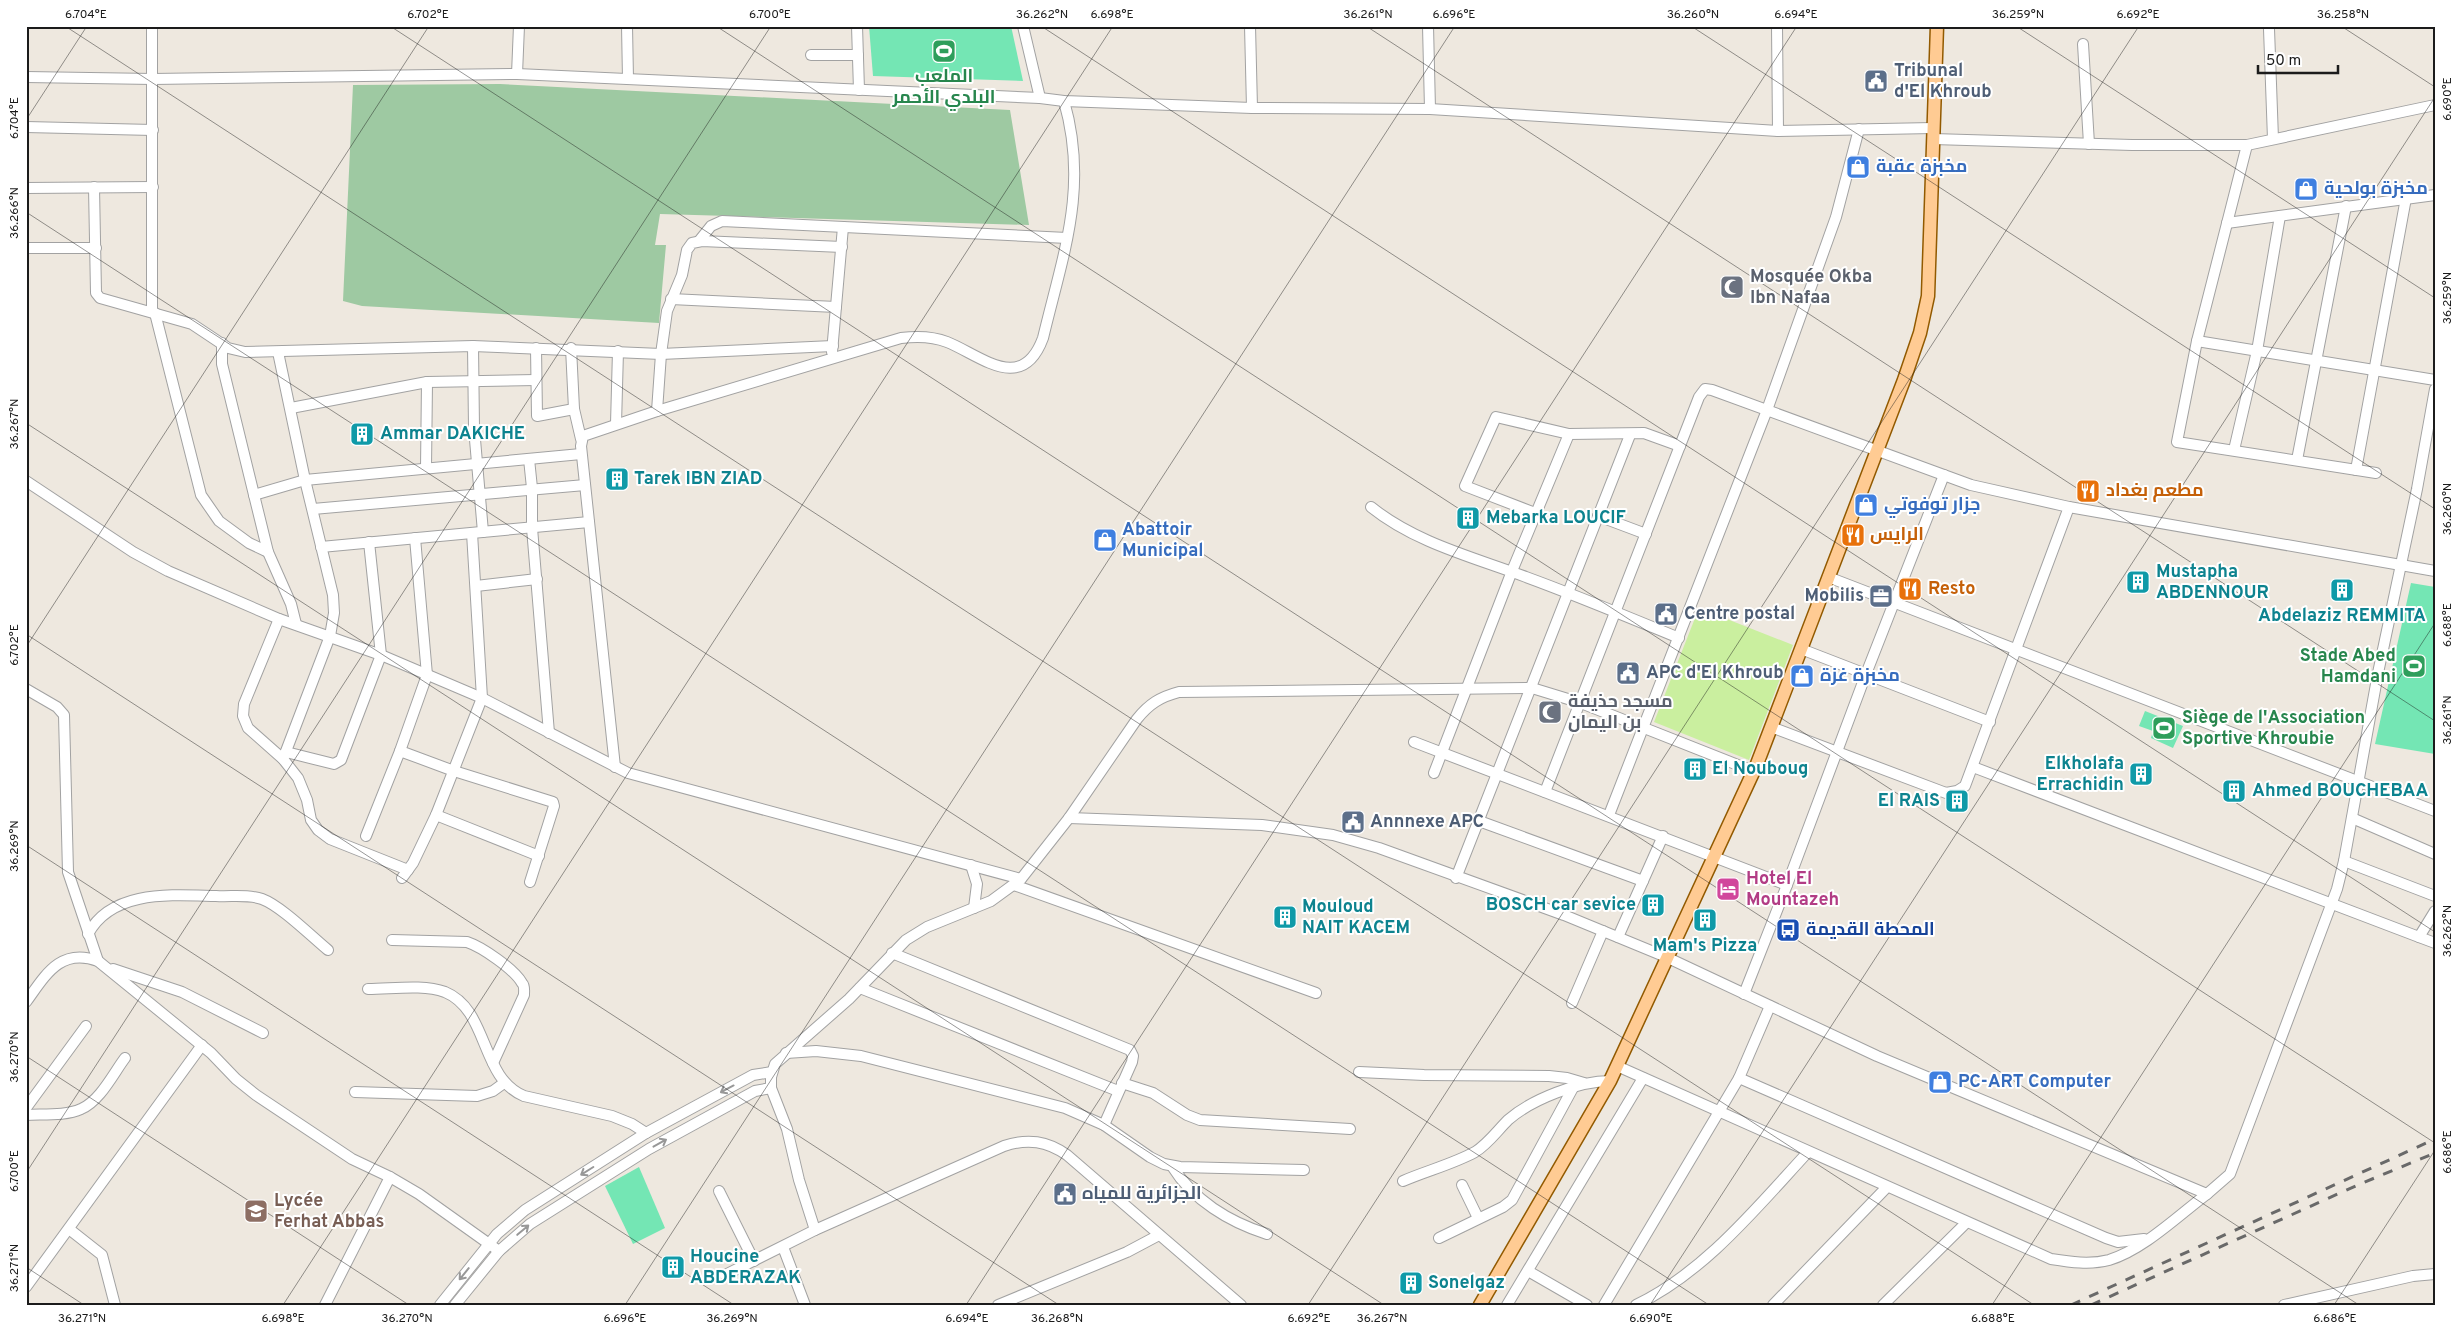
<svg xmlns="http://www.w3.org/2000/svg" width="2461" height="1331" viewBox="0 0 2461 1331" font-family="Overpass,Cairo,sans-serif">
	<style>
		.grass { fill: #caef9f }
		.cemetery { fill: #9ec9a2 }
		.pitch { fill: #74e6b4 }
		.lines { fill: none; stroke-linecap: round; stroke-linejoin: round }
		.minor-casing { stroke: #a2a2a2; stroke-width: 12 }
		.major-casing { stroke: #925a00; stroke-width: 15 }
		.minor { stroke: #fff; stroke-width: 10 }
		.major { stroke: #ffcb93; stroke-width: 12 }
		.rail { stroke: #696969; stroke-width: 3; stroke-dasharray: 10 10; stroke-linecap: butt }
		.oneway { stroke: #989898 }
		.ticks { fill: none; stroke: #1b1b1b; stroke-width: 1; stroke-opacity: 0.45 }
		.labels { text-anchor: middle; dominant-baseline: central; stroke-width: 4; stroke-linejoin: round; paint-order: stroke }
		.service-label { font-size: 18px; font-weight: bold; fill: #4e5e75; stroke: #fff; text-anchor: start }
		.leisure-label { font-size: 18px; font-weight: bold; fill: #27864d; stroke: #fff }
		.shop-label { font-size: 18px; font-weight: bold; fill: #366cbe; stroke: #fff; text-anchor: start }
		.worship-label { font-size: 18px; font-weight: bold; fill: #5b616d; stroke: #fff; text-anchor: start }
		.culture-label { font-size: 18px; font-weight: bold; fill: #0d838f; stroke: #fff; text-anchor: start }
		.food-label { font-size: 18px; font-weight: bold; fill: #c56008; stroke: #fff; text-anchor: start }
		.hotel-label { font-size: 18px; font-weight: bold; fill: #b23c85; stroke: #fff; text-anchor: start }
		.transit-label { font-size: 18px; font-weight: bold; fill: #164399; stroke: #fff; text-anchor: start }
		.education-label { font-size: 18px; font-weight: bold; fill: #785e54; stroke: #fff; text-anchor: start }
		.neatline { fill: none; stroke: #1b1b1b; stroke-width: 2 }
		.ticks-label { font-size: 12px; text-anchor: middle; fill: #1b1b1b }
	</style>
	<rect width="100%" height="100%" fill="#eee8df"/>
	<polygon class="grass" points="1699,608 1793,645 1749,760 1654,722"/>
	<polygon class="cemetery" points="500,84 1010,110 1029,225 660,214 655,245 666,245 659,323 362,306 343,301 353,85"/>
	<g class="pitch">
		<polygon points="869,26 1011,26 1023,81 873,76"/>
		<polygon points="2411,583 2435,587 2435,754 2375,744"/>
		<polygon points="2145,711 2183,726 2173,748 2151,738 2153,731 2139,726"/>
		<polygon points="639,1167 665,1228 633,1244 605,1186"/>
	</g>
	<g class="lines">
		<g class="minor-casing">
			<g id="minor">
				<polyline points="627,26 628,79"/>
				<polyline points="857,26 859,90"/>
				<polyline points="1023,26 1040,98"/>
				<polyline points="1250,26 1252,108"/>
				<polyline points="1428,26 1430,109"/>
				<polyline points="1777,26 1778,131"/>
				<polyline points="2269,29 2273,139"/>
				<polyline points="2083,44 2089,144"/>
				<polyline points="811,55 858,55"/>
				<polyline points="517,74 519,26"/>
				<polyline points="26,77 153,79 517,74 1040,98 1064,101 1252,108 1430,109 1778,131 1933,128"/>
				<polyline points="26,127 153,130"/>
				<polyline points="1933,139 2132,145 2247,145 2435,105"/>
				<polyline points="2247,145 2197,341 2177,442 2376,473"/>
				<polyline points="94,187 96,293 100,298 192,324 228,348 245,352 473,346 661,354 833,346"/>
				<polyline points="26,188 153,187"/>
				<polyline points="2227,223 2435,195"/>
				<polyline points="699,241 711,226 722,221 1067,238"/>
				<polyline points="26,248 96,248"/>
				<polyline points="671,299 836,307"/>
				<polyline points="152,312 152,26"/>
				<polyline points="155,313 201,495 219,521 249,543 268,552"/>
				<polyline points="2197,341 2435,380"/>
				<polyline points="222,343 222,364 268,552 291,604 296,624"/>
				<polyline points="473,346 474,428 483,532"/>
				<polyline points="536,348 537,416 574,409"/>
				<polyline points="571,348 574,409 581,439"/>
				<polyline points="278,352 305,480 333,595 334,613 330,636 283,759"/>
				<polyline points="832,352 843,227"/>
				<polyline points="291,408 427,382 536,380"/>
				<polyline points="657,411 661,354 667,311 682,275 687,250 692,243 702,241 842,247"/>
				<polyline points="616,424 618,351"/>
				<polyline points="2234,450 2257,351 2280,216"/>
				<polyline points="529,459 532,488 532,528 549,733"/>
				<polyline points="2297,460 2346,206"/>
				<polyline points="426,468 427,382"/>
				<polyline points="2356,470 2406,198"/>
				<polyline points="26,481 133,552 168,571 279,619 381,655 482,698 628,773 1021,879"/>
				<polyline points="254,495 305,480 581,454"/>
				<path d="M1371 507C1416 543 1473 557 1526 577 1578 596 1628 617 1679 638"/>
				<polyline points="313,509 585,485"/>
				<polyline points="1535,513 1465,486 1496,417 1569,434 1644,433 1680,446"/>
				<polyline points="1598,516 1646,534"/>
				<polyline points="321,547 589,522"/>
				<polyline points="1828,577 2435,811"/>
				<polyline points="476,586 537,579"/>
				<polyline points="279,619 244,704 243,716 248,728 283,759 298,778 307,800 311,820 318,830 330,839 408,870"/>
				<polyline points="1801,649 1990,722"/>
				<polyline points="26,689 57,707 64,715 68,872 98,961"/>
				<polyline points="1771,727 1946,793 1957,791 1965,786 2069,507"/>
				<polyline points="1414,742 1787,885 1744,994"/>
				<polyline points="400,751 454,771 553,802 554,806 530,882"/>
				<polyline points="286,752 334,764 341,760 381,655 369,542"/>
				<path d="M615 767 581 446 583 436 657 411 901 338C917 336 932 336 947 342 980 355 1022 395 1043 338 1063 254 1089 188 1064 101"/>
				<polyline points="1973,767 2419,937 2435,911"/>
				<polyline points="1434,773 1512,571 1569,434"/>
				<polyline points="1545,792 1699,397 1705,389 1712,390 1971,485 2069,507 2435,571"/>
				<polyline points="436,815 539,856"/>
				<polyline points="1609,815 1767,410 1836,217 1859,129"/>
				<polyline points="1069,818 1262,825 1333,835 1379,848 1564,915 1666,957 1877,1056 2207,1194 2230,1174 2337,889 2344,861 2378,673 2417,489 2435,389"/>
				<polyline points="2352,818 2435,854"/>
				<polyline points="1479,821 1643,881"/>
				<polyline points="366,836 400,751 427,675 415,538"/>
				<polyline points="2344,861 2435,896"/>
				<polyline points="971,865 977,884 974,908"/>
				<polyline points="402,878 413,863 436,815 482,698 472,533"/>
				<polyline points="1456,878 1630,435"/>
				<polyline points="1014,885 1316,993"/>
				<polyline points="1787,885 1866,674 1944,475"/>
				<path d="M88 934C112 889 173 895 216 896 231 897 248 894 262 899 281 906 311 936 328 950"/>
				<polyline points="1618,937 1663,836"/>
				<polyline points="2419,937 2435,943"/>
				<path d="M392 940 467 942C482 947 514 969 522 983 525 986 524 990 524 995L493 1063"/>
				<polyline points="892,953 1130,1050 1133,1056 1132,1062 1104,1125"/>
				<polyline points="113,969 182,992 263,1033"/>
				<polyline points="860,988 1118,1091"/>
				<path d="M368 989C392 989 423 984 445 992 489 1010 480 1078 524 1096L612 1116 632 1124 646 1133"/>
				<path d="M26 1002C45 976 60 947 98 961L211 1053 236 1079 256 1095 352 1159 390 1177 419 1194 499 1251"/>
				<polyline points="1572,1003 1603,931"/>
				<polyline points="786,1053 816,1051 861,1056 1065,1108 1104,1125 1150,1157 1164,1164 1180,1167 1304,1170"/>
				<path d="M1617 1066 2051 1259C2070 1262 2090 1265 2109 1260 2143 1250 2179 1215 2207 1194"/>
				<polyline points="1359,1072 1424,1075 1549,1076 1567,1078 1584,1083"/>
				<polyline points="1739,1078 2106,1238 2118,1242 2144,1239"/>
				<polyline points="1122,1083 1153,1093 1187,1115 1200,1120 1350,1129"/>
				<polyline points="355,1092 477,1096 493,1091 504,1083"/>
				<polyline points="26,1108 86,1026"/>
				<path d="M26 1115C43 1114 66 1116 81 1109 100 1101 113 1074 125 1058"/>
				<path d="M1172 1166C1193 1200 1229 1222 1267 1234"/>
				<path d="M1403 1181C1426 1171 1453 1164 1475 1152 1488 1144 1497 1131 1508 1120 1532 1099 1579 1081 1610 1081"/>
				<polyline points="1462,1185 1478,1218"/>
				<polyline points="719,1191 754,1261"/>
				<polyline points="69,1229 102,1255 115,1305"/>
				<path d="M815 1230 799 1180 787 1129 771 1088V1077L775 1064 849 999 906 940 927 927 991 901 1021 879 1069 818 1137 719C1149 704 1160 697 1179 692L1532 688 1581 703 1753 771"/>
				<polyline points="1439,1238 1503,1207 1512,1200 1574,1086"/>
				<polyline points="783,1247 805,1305"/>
				<polyline points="1528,1271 1587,1305"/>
				<path d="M725 1275 815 1230 1004 1146C1028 1138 1047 1141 1067 1155L1241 1305"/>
				<polyline points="26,1287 202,1045"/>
				<polyline points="325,1305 390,1177"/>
				<polyline points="440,1305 497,1234 525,1210 646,1133 753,1075 772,1072"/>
				<polyline points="455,1305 499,1251 530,1224 649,1149 755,1091 771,1088"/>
				<polyline points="998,1305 1127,1252 1159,1235"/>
				<polyline points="1507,1305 1643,1078"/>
				<polyline points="1604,1305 1739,1078 1770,1006"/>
				<path d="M1636 1305C1705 1272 1757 1207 1808 1152"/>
				<polyline points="1773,1305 1887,1187"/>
				<polyline points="1883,1305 1966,1223"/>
				<polyline points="2284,1305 2413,1276 2435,1274"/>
			</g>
		</g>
		<g class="major-casing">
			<polyline id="major" points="1480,1305 1610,1081 1757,764 1904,380 1920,333 1928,296 1937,26"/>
		</g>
		<use href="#minor" class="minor"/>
		<use href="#major" class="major"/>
		<g class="rail">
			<polyline points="2071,1305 2435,1139"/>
			<polyline points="2091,1305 2360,1184 2435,1153"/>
		</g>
	</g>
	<defs><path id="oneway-shaft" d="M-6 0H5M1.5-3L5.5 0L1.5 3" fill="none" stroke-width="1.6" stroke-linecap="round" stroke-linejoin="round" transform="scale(1.25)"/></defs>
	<g class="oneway">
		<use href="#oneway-shaft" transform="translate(727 1089) rotate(152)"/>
		<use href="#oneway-shaft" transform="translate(660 1143) rotate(-29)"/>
		<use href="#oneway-shaft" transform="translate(587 1171) rotate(148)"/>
		<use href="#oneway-shaft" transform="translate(523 1230) rotate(-40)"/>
		<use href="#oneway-shaft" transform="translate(464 1274) rotate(129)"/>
	</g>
	<path class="ticks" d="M65 26 2034 1305M390 26 2359 1305M716 26 2435 1143M1041 26 2435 932M1366 26 2435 721M1691 26 2435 509M2016 26 2435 298M2341 26 2435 87M26 120 87 26M26 212 1709 1305M26 423 1384 1305M26 634 1059 1305M26 647 429 26M26 845 734 1305M26 1056 409 1305M26 1173 771 26M26 1267 84 1305M283 1305 1113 26M625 1305 1455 26M966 1305 1797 26M1308 1305 2139 26M1650 1305 2435 97M1992 1305 2435 623M2334 1305 2435 1150"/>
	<defs>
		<g id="stadium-square" transform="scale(1.25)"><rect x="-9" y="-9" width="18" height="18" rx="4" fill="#2e9e5b" stroke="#fff"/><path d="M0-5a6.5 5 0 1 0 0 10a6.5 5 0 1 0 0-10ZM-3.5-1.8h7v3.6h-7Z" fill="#fff"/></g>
		<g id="civic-square" transform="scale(1.25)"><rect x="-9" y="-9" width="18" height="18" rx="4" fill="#5c6f8a" stroke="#fff"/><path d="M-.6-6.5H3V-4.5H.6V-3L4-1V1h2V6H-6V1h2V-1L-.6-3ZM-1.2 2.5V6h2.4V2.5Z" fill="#fff"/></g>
		<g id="shop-square" transform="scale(1.25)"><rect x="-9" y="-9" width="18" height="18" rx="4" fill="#3f7fe0" stroke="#fff"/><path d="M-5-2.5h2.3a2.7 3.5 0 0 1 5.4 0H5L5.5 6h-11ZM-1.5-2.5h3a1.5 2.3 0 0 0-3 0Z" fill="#fff"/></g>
		<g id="mosque-square" transform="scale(1.25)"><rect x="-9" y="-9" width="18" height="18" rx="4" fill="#6b7280" stroke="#fff"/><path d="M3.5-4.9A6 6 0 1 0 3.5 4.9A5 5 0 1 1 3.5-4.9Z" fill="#fff"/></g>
		<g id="building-square" transform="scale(1.25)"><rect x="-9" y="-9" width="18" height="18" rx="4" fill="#0f9aa8" stroke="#fff"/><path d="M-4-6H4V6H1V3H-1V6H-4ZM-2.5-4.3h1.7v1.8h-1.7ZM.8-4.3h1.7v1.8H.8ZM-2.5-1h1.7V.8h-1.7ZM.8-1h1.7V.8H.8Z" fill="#fff"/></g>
		<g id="restaurant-square" transform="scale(1.25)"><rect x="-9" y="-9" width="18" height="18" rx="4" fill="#e8710a" stroke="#fff"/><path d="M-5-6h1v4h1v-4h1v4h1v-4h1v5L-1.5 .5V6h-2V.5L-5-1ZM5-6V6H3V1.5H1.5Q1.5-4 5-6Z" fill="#fff"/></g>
		<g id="office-square" transform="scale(1.25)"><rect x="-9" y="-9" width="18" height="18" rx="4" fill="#5c6f8a" stroke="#fff"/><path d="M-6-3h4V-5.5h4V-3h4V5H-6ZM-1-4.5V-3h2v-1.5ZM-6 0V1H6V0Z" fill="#fff"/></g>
		<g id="hotel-square" transform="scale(1.25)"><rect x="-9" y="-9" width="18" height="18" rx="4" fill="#d1479c" stroke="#fff"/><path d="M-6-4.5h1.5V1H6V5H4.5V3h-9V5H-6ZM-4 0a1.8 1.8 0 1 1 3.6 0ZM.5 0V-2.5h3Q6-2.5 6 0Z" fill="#fff"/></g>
		<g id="bus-square" transform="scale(1.25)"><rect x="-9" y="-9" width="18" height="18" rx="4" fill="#1a4fb4" stroke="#fff"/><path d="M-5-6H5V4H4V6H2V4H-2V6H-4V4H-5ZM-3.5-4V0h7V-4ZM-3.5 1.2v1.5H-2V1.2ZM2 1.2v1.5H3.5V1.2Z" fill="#fff"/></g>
		<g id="school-square" transform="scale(1.25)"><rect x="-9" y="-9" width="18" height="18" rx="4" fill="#8d6e63" stroke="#fff"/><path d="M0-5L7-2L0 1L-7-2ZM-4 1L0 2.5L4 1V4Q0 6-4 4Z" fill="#fff"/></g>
	</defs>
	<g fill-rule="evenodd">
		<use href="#stadium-square" x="944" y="51"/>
		<use href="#civic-square" x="1876" y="81"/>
		<use href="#shop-square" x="1858" y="167"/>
		<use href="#shop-square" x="2306" y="189"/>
		<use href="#mosque-square" x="1732" y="287"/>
		<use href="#building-square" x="362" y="434"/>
		<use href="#building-square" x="617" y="479"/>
		<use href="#restaurant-square" x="2088" y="491"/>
		<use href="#shop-square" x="1866" y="505"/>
		<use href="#building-square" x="1468" y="518"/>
		<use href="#restaurant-square" x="1853" y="535"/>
		<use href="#shop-square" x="1105" y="540"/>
		<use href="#building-square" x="2138" y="582"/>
		<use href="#restaurant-square" x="1910" y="589"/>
		<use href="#building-square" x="2342" y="590"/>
		<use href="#office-square" x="1881" y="596"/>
		<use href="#civic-square" x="1666" y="614"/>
		<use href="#stadium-square" x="2414" y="666"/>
		<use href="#civic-square" x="1628" y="673"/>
		<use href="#shop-square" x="1802" y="676"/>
		<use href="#mosque-square" x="1550" y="712"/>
		<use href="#stadium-square" x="2164" y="728"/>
		<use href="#building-square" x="1695" y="769"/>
		<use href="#building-square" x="2141" y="774"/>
		<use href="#building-square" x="2234" y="791"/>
		<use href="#building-square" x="1957" y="801"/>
		<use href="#civic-square" x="1353" y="822"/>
		<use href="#hotel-square" x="1728" y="889"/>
		<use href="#building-square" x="1653" y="905"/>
		<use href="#building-square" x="1285" y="917"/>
		<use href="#building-square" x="1705" y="920"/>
		<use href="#bus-square" x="1788" y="930"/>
		<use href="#shop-square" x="1940" y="1082"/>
		<use href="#civic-square" x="1065" y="1194"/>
		<use href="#school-square" x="256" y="1211"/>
		<use href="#building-square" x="673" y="1267"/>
		<use href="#building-square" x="1411" y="1283"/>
	</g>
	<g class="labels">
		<g class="service-label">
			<text x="1894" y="71">Tribunal<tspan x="1894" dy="21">d'El Khroub</tspan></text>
			<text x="1864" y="596" text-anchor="end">Mobilis</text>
			<text x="1684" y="614">Centre postal</text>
			<text x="1646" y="673">APC d'El Khroub</text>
			<text x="1370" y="822">Annnexe APC</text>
			<text x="1082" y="1194">الجزائرية للمياه</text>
		</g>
		<g class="leisure-label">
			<text x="944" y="77">الملعب<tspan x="944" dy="21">البلدي الأحمر</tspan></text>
			<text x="2396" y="656" text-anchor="end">Stade Abed<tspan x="2396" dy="21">Hamdani</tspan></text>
			<text x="2182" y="718" text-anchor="start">Siège de l'Association<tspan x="2182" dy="21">Sportive Khroubie</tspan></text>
		</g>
		<g class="shop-label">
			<text x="1876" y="167">مخبزة عقبة</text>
			<text x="2324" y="189">مخبزة بولحية</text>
			<text x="1884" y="505">جزار توفوتي</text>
			<text x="1122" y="530">Abattoir<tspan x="1122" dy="21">Municipal</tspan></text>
			<text x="1820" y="676">مخبزة غزة</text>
			<text x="1958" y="1082">PC-ART Computer</text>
		</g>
		<g class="worship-label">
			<text x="1750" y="277">Mosquée Okba<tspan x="1750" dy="21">Ibn Nafaa</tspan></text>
			<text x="1568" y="702">مسجد حذيفة<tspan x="1568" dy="21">بن اليمان</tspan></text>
		</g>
		<g class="culture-label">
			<text x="380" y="434">Ammar DAKICHE</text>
			<text x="634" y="479">Tarek IBN ZIAD</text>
			<text x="1486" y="518">Mebarka LOUCIF</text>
			<text x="2156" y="572">Mustapha<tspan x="2156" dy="21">ABDENNOUR</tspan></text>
			<text x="2342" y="616" text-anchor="middle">Abdelaziz REMMITA</text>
			<text x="2124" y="764" text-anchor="end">Elkholafa<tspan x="2124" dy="21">Errachidin</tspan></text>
			<text x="1712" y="769">El Nouboug</text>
			<text x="2252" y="791">Ahmed BOUCHEBAA</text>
			<text x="1940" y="801" text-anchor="end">El RAIS</text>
			<text x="1636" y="905" text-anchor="end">BOSCH car sevice</text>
			<text x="1302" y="907">Mouloud<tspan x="1302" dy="21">NAIT KACEM</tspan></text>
			<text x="1705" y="946" text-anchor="middle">Mam's Pizza</text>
			<text x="690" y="1257">Houcine<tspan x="690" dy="21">ABDERAZAK</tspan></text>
			<text x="1428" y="1283">Sonelgaz</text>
		</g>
		<g class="food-label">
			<text x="2106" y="491">مطعم بغداد</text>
			<text x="1870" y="535">الرايس</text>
			<text x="1928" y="589">Resto</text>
		</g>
		<g class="hotel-label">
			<text x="1746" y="879">Hotel El<tspan x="1746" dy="21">Mountazeh</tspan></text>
		</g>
		<g class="transit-label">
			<text x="1806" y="930">المحطة القديمة</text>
		</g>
		<g class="education-label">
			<text x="274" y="1201">Lycée<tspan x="274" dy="21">Ferhat Abbas</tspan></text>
		</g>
	</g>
	<rect width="2461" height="1331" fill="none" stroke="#ffffff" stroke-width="55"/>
	<path d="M2258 65v8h80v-8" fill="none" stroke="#1b1b1b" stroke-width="2.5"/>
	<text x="2266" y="65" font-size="15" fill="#1b1b1b" stroke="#ffffff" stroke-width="4" paint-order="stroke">50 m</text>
	<rect x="28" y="28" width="2406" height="1276" class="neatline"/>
	<g class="ticks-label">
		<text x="86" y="18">6.704°E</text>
		<text x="428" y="18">6.702°E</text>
		<text x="770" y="18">6.700°E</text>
		<text x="1042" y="18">36.262°N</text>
		<text x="1112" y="18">6.698°E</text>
		<text x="1368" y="18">36.261°N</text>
		<text x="1454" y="18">6.696°E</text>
		<text x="1693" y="18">36.260°N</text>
		<text x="1796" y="18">6.694°E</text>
		<text x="2018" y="18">36.259°N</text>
		<text x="2138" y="18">6.692°E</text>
		<text x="2343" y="18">36.258°N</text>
		<text transform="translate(2447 99) rotate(-90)" y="4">6.690°E</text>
		<text transform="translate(14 118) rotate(-90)" y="4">6.704°E</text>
		<text transform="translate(14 213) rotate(-90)" y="4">36.266°N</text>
		<text transform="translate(2447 298) rotate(-90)" y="4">36.259°N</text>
		<text transform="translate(14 424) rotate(-90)" y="4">36.267°N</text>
		<text transform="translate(2447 509) rotate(-90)" y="4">36.260°N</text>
		<text transform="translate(2447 625) rotate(-90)" y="4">6.688°E</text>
		<text transform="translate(14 645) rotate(-90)" y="4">6.702°E</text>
		<text transform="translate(2447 720) rotate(-90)" y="4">36.261°N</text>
		<text transform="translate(14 846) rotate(-90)" y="4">36.269°N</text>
		<text transform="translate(2447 931) rotate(-90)" y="4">36.262°N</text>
		<text transform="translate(14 1057) rotate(-90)" y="4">36.270°N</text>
		<text transform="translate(2447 1152) rotate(-90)" y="4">6.686°E</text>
		<text transform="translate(14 1171) rotate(-90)" y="4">6.700°E</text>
		<text transform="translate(14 1268) rotate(-90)" y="4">36.271°N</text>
		<text x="82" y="1322">36.271°N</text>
		<text x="283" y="1322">6.698°E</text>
		<text x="407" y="1322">36.270°N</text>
		<text x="625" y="1322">6.696°E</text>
		<text x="732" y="1322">36.269°N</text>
		<text x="967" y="1322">6.694°E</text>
		<text x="1057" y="1322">36.268°N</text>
		<text x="1309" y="1322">6.692°E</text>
		<text x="1382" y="1322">36.267°N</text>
		<text x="1651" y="1322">6.690°E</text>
		<text x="1993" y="1322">6.688°E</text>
		<text x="2335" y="1322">6.686°E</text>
	</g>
</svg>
